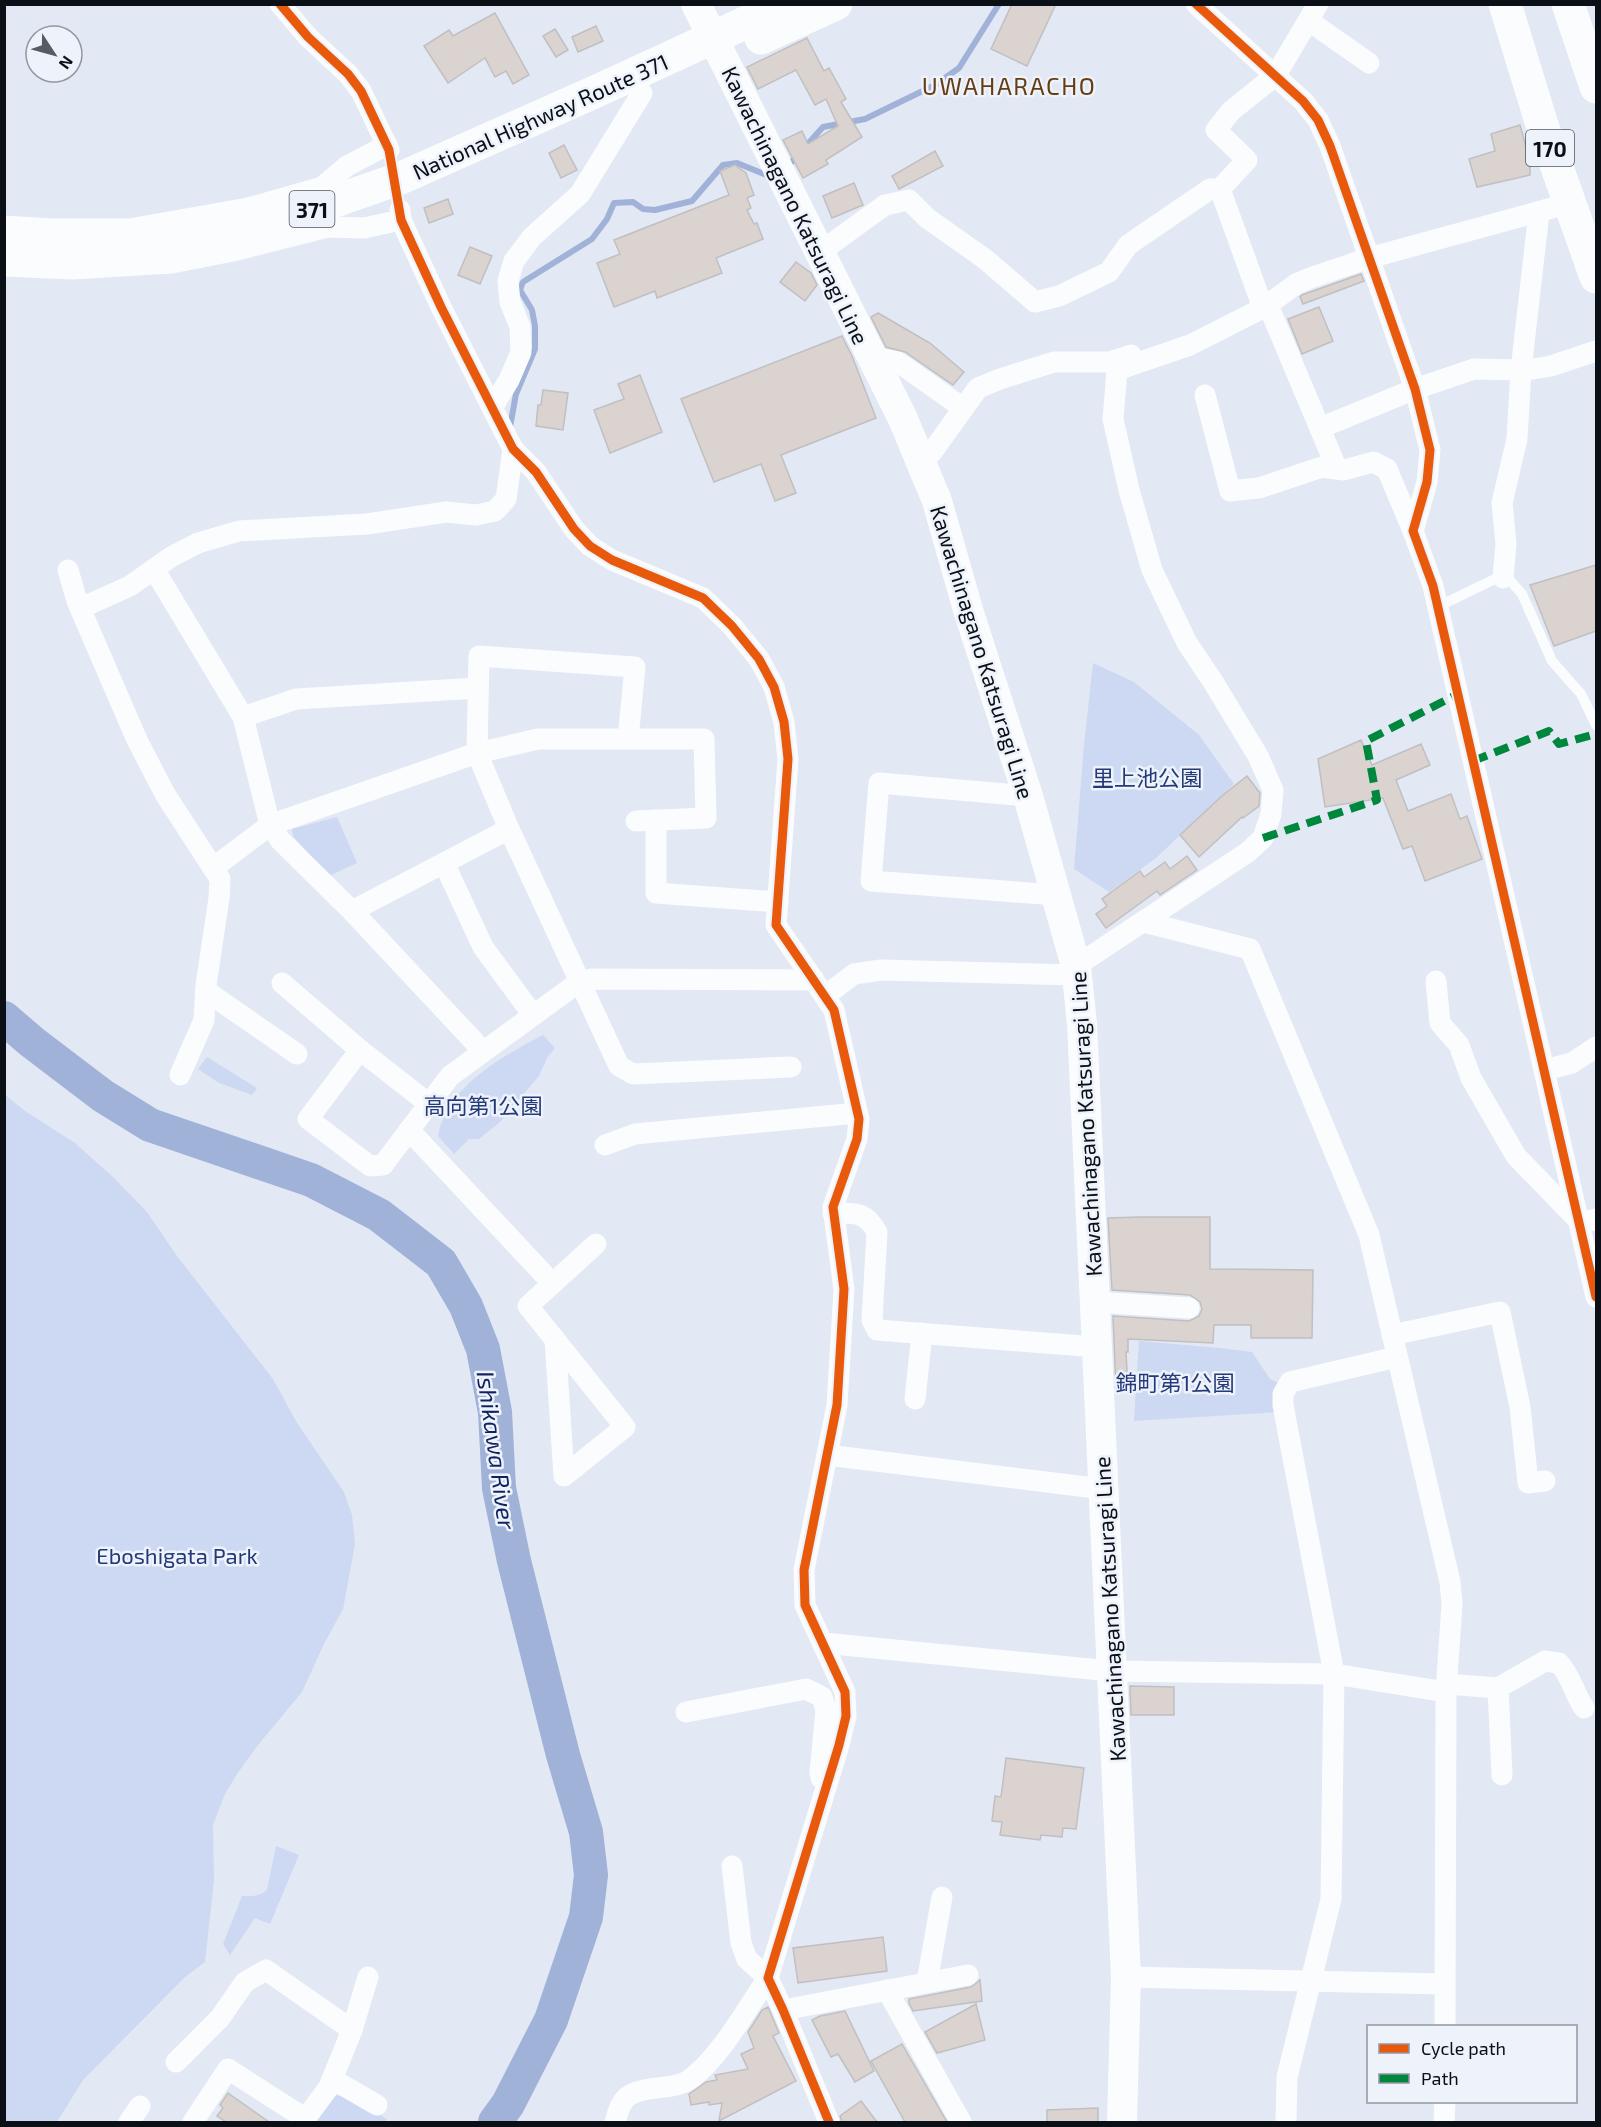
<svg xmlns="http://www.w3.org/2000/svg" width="1601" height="2127" viewBox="0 0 1601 2127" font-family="'Exo 2','Noto Sans JP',sans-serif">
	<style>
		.green { fill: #cdd9f2 }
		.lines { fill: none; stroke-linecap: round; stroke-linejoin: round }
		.stream { stroke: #a1b2d9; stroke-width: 6 }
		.river { stroke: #a1b2d9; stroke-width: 34 }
		.building { fill: #dad3d0; stroke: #c0bfc1; stroke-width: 1.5 }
		.lane { stroke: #fbfcfd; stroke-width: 10 }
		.street { stroke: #fbfcfd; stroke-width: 21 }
		.secondary { stroke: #fbfcfd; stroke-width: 30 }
		.highway { stroke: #fbfcfd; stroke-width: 33 }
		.quiet { stroke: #00873e; stroke-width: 8; stroke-dasharray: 15 8; stroke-linecap: butt }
		.cycleway-casing { stroke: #edf2fb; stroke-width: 13 }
		.cycleway { stroke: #e8590c; stroke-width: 9 }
		.labels { text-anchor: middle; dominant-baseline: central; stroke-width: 5; stroke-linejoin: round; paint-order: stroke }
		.shield { fill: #edf2fb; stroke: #4f535b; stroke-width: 1.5 }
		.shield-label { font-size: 21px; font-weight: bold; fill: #0b0f16 }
		.street-label { font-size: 22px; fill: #0b0f16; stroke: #edf2fb }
		.park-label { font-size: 22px; fill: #243a78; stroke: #edf2fb }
		.neighbourhood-label { font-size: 24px; letter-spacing: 1.5px; fill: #663c13; stroke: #edf2fb }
		.water-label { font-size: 24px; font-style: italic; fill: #11235e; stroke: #edf2fb }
	</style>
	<rect width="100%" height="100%" fill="#e2e8f4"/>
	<g class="green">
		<polygon points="1093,663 1134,682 1199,735 1234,784 1156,858 1109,892 1074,869 1084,745"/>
		<polygon points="337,817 357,863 329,876 293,836 292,829"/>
		<path d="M543 1035 555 1048 547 1058 539 1076 500 1122 479 1139H469L454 1154 438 1136C446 1087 503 1056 543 1035Z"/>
		<polygon points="207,1057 257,1088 252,1095 219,1083 198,1069"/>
		<polygon points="4,1094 25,1111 75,1143 114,1178 147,1212 177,1256 273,1379 297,1423 344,1492 352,1515 355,1544 343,1609 324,1644 302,1692 258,1745 237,1774 225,1794 213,1825 214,1880 205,1962 185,1977 83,2080 57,2122 5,2122"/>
		<polygon points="1139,1341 1220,1348 1252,1352 1270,1379 1278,1383 1279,1412 1134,1421"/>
		<path d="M276 1846 299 1855 270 1924 255 1918 230 1955 223 1944 242 1896C251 1896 259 1897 267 1890Z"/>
		<polygon points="343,2095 387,2119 385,2122 312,2122 334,2096"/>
	</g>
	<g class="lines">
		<g class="stream">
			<polyline points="788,166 823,127 865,119 935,85 959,68 999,4"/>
			<polyline points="510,427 516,394 535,349 535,326 532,310 520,290 523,282 592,239 607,219 614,203 633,202 643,209 655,210 692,201 723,165 737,163 769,176"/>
		</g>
		<polyline class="river" points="4,1018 32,1042 103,1096 150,1125 311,1180 379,1215 441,1263 466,1306 483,1349 495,1412 499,1488 514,1561 563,1755 586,1832 591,1875 586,1917 551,2020 508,2104 495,2122"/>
	</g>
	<g class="building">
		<polygon points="1012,4 1056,4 1027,66 991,49"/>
		<polygon points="495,13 529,75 513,84 506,71 495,77 485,58 448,83 424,46 449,30 453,36"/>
		<polygon points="596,26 603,41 578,52 572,37"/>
		<polygon points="555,29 568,50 556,57 543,36"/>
		<polygon points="807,38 824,71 829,68 846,99 841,102 862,137 826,160 828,164 803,178 783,140 802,131 808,144 838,126 826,99 815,105 796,70 758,89 747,67"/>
		<polygon points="1520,125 1530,161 1530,175 1477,187 1469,159 1495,151 1491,134"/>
		<polygon points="564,145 577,170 561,178 549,153"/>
		<polygon points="935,151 943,166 899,189 892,176"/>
		<polygon points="735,165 746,173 754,195 747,198 751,208 747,210 754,224 757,223 763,239 716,258 722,273 657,298 655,291 614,307 597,263 620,254 614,240 729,195 720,171"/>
		<polygon points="854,183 863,205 832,218 823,196"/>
		<polygon points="448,199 453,214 429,223 424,208"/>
		<polygon points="470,247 492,256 480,284 458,275"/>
		<polygon points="796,262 811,273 817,285 805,301 780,282"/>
		<polygon points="1361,274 1364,281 1303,304 1300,297 1302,295"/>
		<polygon points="1319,307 1333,341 1302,354 1288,319"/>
		<polygon points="878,313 930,343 964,372 953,385 905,352 886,347 871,317"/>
		<polygon points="842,336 852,356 876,418 781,455 796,493 775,501 761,464 714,482 681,399"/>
		<polygon points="640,375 662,432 610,453 594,410 624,399 618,384"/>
		<polygon points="543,390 568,393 563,430 536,426 538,405 541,405"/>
		<polygon points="1596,565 1596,631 1554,646 1530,585"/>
		<polygon points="1361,740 1372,765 1421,744 1430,765 1396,780 1408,811 1451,794 1460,819 1467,816 1482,859 1425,881 1412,846 1403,849 1383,798 1325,807 1318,759"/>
		<polygon points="1247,776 1260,793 1259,806 1243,818 1242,817 1199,857 1180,835 1223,795"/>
		<polygon points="1187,856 1197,870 1160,895 1157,891 1106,928 1096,914 1107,906 1102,899 1140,871 1144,877 1165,862 1170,869"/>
		<polygon points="1140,1217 1210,1217 1210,1269 1313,1270 1312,1338 1251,1338 1251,1325 1214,1325 1213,1343 1128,1339 1128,1352 1126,1352 1128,1389 1116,1389 1113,1316 1189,1321 1199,1316 1202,1309 1200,1302 1190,1295 1112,1290 1108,1218"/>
		<polygon points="1130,1686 1174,1687 1174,1715 1131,1715"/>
		<polygon points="1006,1758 1084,1768 1076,1829 1063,1828 1062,1837 1041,1835 1040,1840 1000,1835 1002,1822 992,1821 995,1796 1001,1797"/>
		<polygon points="883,1937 887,1971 798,1983 793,1948"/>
		<polygon points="980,1980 982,2001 913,2011 909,2003 909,1999 971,1987"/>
		<polygon points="976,2004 985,2040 937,2053 925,2032"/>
		<polygon points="768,2007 779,2033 773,2036 796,2081 719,2121 722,2103 709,2105 709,2102 691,2105 689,2094 706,2082 717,2080 715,2075 748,2069 741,2054 754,2048 748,2032 762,2010"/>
		<polygon points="845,2011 874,2071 855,2082 838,2054 831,2057 812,2020 820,2016"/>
		<polygon points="902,2044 947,2122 905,2122 871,2061"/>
		<polygon points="228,2093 269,2122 226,2122 217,2116 223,2108 220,2105"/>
		<polygon points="861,2101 877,2122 842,2122 840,2116"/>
		<polygon points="1098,2108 1098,2122 1047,2122 1047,2110"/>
	</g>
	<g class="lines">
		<polyline class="lane" points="1437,607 1497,578 1508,578 1522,594 1552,661 1581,694 1596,725"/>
		<g class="street">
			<polyline points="280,4 308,37 348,74 361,91 389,150"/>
			<polyline points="1196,4 1303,101 1318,120 1330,146 1415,389 1430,450 1427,482 1413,531 1433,586 1596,1297"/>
			<polyline points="1309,21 1369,63"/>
			<polyline points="1220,189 1263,308"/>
			<polyline points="400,210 401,220 441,307 513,449 536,472 574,529 590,546 612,560 703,598 732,626 759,659 774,687 784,722 788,759 776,925 834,1010 859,1119 857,1139 833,1207 844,1289 837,1405 804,1570 805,1605 845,1692 846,1716 839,1745 768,1978 783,2010 829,2122"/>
			<polyline points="4,226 52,229 129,229 248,208 322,187 347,166 387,145"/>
			<polyline points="820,252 885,205 909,200 927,218 985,259 1035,302 1059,296 1109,272 1128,245 1210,189 1220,189 1247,160 1216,130 1231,111 1276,75 1318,4"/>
			<polyline points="4,266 72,269 172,263 233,251 328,227 364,228 401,220"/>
			<polyline points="1268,305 1337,469"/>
			<polyline points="872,357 898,362 963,408"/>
			<polyline points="1205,395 1230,491 1259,488 1322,467 1344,470 1373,462 1387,469 1413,531"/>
			<polyline points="492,408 509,380 521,352 520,327 510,302 508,281 514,261 532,237 580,194 642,93"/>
			<polyline points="1320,428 1415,389 1474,369 1521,370 1533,369 1551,366 1596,351"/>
			<polyline points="921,462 932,452 978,388 1000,379 1054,362 1110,362 1131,355"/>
			<polyline points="154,569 243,717 270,825 280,840 352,911 483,1051"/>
			<polyline points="68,570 77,601 137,740 165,794 220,879 219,898 206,985 204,1020 180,1075"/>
			<polyline points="1503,578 1506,544 1502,503 1517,439 1521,370 1539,212"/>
			<polyline points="81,608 130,586 171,557 198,543 239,531 367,524 446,512 476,515 495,511 506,499 513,449"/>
			<polyline points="243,717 296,699 478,688"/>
			<polyline points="628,739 635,667 479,656 477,753 509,829 619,1066 633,1074 791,1067"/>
			<polyline points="1028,796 879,783 871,881 1056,895"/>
			<polyline points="656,820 656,893 778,902"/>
			<polyline points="444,863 483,947 533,1015"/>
			<polyline points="213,868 270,825 477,753 538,739 704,739 706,818 636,821"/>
			<polyline points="352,911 509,829"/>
			<polyline points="1144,922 1250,949 1369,1235 1450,1582 1452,1604 1446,1692 1445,2026"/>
			<polyline points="1076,966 1248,852 1263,838 1271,814 1273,790 1258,756 1212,680 1187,643 1152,570 1129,490 1113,419 1117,370 1190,345 1263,308 1296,284 1310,278 1369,258 1570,203"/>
			<polyline points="1436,981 1440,1023 1459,1045 1471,1078 1516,1156 1581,1223 1596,1219"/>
			<polyline points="282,983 360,1050 429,1104"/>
			<polyline points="206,991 297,1054"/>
			<polyline points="825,996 854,974 881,970 1077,975"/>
			<polyline points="360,1050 308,1119 370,1166 383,1165 450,1076 579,982 592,979 814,980"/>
			<polyline points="1545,1070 1572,1063 1596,1047"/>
			<polyline points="409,1130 552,1283"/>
			<polyline points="605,1145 635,1134 857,1113"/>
			<path d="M833 1213C855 1213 865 1211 877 1232L872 1320 877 1330 1097 1347"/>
			<polyline points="1095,1302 1189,1308"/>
			<polyline points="1392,1335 1500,1312 1520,1407 1528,1483 1545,1481"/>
			<polyline points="555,1339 564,1476 625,1427 528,1306 596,1244"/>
			<polyline points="915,1399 922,1333"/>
			<polyline points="827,1455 1103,1489"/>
			<polyline points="823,1643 1111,1671 1334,1674 1446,1692"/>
			<path d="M1447 1684 1498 1688 1545 1661 1559 1663C1571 1676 1574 1693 1584 1708"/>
			<polyline points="1498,1688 1502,1775"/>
			<polyline points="686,1712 806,1689 822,1697 826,1710 820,1772 821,1778"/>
			<polyline points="1126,1977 1445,1984"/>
			<polyline points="927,1982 942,1897"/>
			<polyline points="887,1990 961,2122"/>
			<polyline points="783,2010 968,1975"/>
			<polyline points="176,2062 220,2018 245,1982 266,1970 352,2030"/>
			<polyline points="332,2079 377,2105"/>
			<polyline points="129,2122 140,2106"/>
			<polyline points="193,2122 228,2069 306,2119"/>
			<polyline points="303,2122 329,2087 352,2030 368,1977"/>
			<path d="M615 2122C617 2117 618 2110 621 2105 632 2081 671 2094 692 2078 722 2054 746 2010 768 1978L747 1959 741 1943 732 1866"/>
			<polyline points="1286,2122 1287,2077 1331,1899 1334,1674 1283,1405 1283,1394 1290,1382 1397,1357"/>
			<polyline points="1444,2122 1445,2102"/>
		</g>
		<polyline class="secondary" points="696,4 903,419 937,501 969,613 1028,796 1076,966 1082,1024 1126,1977 1122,2122"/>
		<g class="highway">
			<polyline points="1505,4 1543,128 1596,277"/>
			<polyline points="1568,4 1596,87"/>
			<polyline points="761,38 836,4"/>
			<polyline points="4,246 43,248 96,248 233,231 301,213 401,178 599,90 786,4"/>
		</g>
		<g class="quiet">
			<polyline points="1473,761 1549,731 1559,744 1596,734"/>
			<polyline points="1263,838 1377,800 1366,741 1458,694"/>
		</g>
		<g class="cycleway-casing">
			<g id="cycleway">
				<polyline points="280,4 308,37 348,74 361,91 389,150 401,220 441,307 513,449 536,472 574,529 590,546 612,560 703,598 732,626 759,659 774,687 784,722 788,759 776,925 834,1010 859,1119 857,1139 833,1207 844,1289 837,1405 804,1570 805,1605 845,1692 846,1716 839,1745 768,1978 783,2010 829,2122"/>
				<polyline points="1196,4 1303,101 1318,120 1330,146 1415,389 1430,450 1427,482 1413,531 1433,586 1596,1297"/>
			</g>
		</g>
		<use href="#cycleway" class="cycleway"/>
	</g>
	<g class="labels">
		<g class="shield">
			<rect x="1526" y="130" width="48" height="36" rx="4.5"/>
			<rect x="289.5" y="191" width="45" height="36" rx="4.5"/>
		</g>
		<g class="shield-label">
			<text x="1550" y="148">170</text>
			<text x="312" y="209">371</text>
		</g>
		<g class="street-label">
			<text transform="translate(540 116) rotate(-24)">National Highway Route 371</text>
			<text transform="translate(796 205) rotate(64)">Kawachinagano Katsuragi Line</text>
			<text transform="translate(983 652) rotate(73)">Kawachinagano Katsuragi Line</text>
			<text transform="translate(1085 1124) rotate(-93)">Kawachinagano Katsuragi Line</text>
			<text transform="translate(1109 1609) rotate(-93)">Kawachinagano Katsuragi Line</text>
		</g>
		<g class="park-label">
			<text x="1147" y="777">里上池公園</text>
			<text x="483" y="1105">高向第1公園</text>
			<text x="1175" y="1382">錦町第1公園</text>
			<text x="177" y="1555">Eboshigata Park</text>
		</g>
		<g class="neighbourhood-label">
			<text x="1009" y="85">UWAHARACHO</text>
		</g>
		<g class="water-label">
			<text transform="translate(497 1450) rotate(82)">Ishikawa River</text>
		</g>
	</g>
	<rect width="1601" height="2127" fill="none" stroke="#0b0f16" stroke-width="12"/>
	<rect x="1367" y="2025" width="210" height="78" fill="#edf2fb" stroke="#93979f" stroke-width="1.5"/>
	<rect x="1379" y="2044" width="30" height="9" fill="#e8590c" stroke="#93979f" stroke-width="1.5"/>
	<text x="1421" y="2055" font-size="18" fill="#0b0f16">Cycle path</text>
	<rect x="1379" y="2074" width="30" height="9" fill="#00873e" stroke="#93979f" stroke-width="1.5"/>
	<text x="1421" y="2085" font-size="18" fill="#0b0f16">Path</text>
	<g transform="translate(54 54) rotate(126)"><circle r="28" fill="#edf2fb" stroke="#93979f" stroke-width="1.5"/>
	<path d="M0-4.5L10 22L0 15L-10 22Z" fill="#565b64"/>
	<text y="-9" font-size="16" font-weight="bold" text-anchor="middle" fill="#0b0f16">N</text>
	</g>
</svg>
